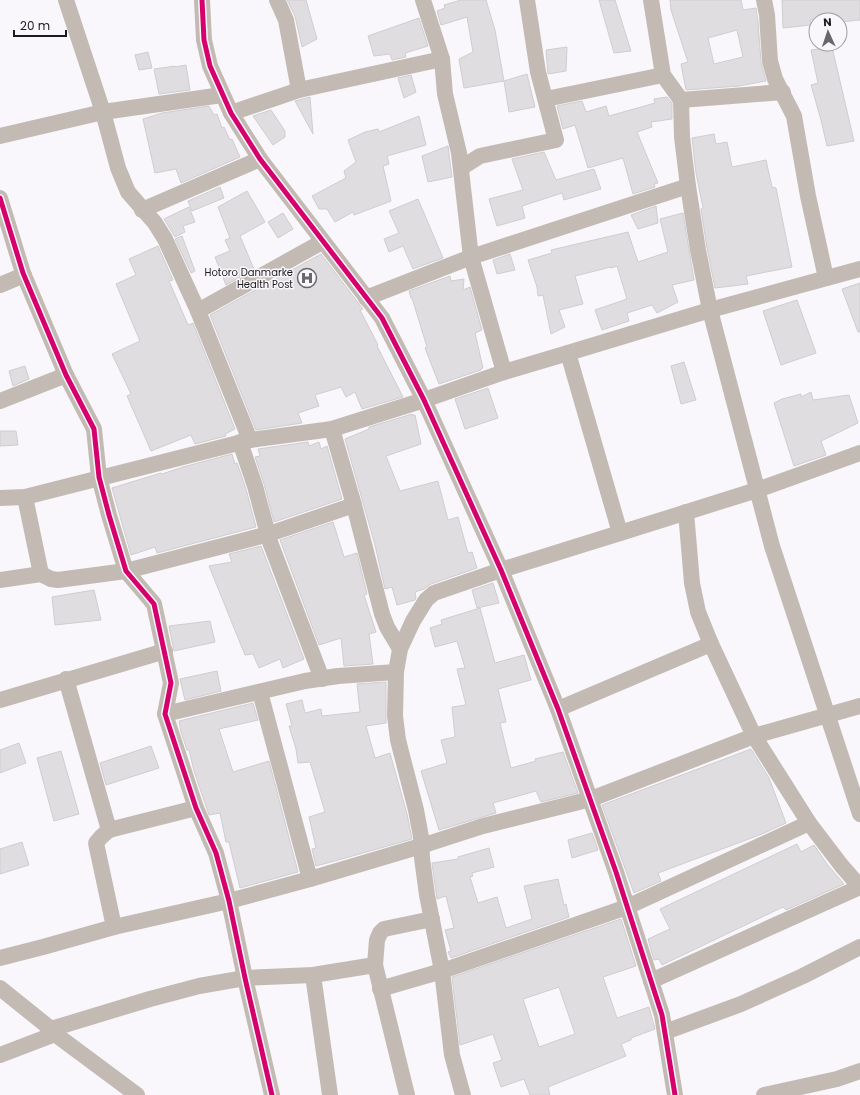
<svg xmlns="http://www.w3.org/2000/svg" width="860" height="1095" viewBox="0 0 860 1095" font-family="Poppins,sans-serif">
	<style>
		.building { fill: #dfdde0; stroke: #cfcdd0; fill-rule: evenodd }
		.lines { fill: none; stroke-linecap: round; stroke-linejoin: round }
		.minor { stroke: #c3bbb3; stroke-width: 16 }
		.cycleway-casing { stroke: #f9f6fc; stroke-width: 8 }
		.cycleway { stroke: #d6006c; stroke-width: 5 }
		.labels { text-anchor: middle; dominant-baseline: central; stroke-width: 3; stroke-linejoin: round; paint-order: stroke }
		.poi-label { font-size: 10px; fill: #1b1a1c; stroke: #f9f6fc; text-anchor: end }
	</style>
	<rect width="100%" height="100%" fill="#f9f7fb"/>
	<g class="building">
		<polygon points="287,0 306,0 317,39 302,47 295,16"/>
		<polygon points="461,0 486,0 495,30 504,81 464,88 459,59 473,52 467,17 441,25 437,11 445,8 444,5"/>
		<polygon points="599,0 615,0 631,51 614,53"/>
		<path d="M670 0H741L743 10 756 8 758 22 761 62 766 81 739 86 686 90 681 64 688 62 671 10ZM737 30 743 57 714 64 708 38Z"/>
		<polygon points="782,0 860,0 860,20 840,22 840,20 810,20 811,25 783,28"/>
		<polygon points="419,18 428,46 405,53 406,57 392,60 390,54 374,56 368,36"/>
		<polygon points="567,47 566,71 548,74 546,50"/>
		<polygon points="832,47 854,141 827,146 821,120 811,85 818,83 811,50"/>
		<polygon points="148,52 152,68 139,70 135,55"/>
		<polygon points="186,65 190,90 159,94 154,69 175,66 175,67"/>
		<polygon points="527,74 535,107 509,112 504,81"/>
		<polygon points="411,75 416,92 404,98 398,78"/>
		<polygon points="310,97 313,134 295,101"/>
		<polygon points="667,97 672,103 672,119 651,122 652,127 637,132 658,183 654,184 655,187 633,194 623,158 588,168 575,125 563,129 557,106 582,101 586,112 606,106 609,116 655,103 654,99"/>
		<polygon points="209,106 214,115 217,114 222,128 224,127 230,140 232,139 240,157 181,183 176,169 155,173 143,119 162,113"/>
		<polygon points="271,110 285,131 285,137 273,145 253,116"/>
		<polygon points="419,116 426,145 387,156 389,164 383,166 391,201 354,215 353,212 335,222 327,209 319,209 312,196 346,178 344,171 356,162 348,140 365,132 378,129 379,132"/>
		<polygon points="714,134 716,144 727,142 732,167 766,160 772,187 776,188 792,267 746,276 748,284 715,288 707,248 701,209 703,208 696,173 692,138"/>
		<polygon points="448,146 452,177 428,182 422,156"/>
		<polygon points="544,152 556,180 594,169 601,189 564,200 562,193 522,206 525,218 497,226 489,199 523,190 512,159"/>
		<polygon points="220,187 224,198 192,211 188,201"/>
		<polygon points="247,191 265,222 240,236 254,269 226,285 215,257 230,251 225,240 230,238 218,207"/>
		<polygon points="418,199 443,258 413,269 403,246 389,252 384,239 399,233 389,211"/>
		<polygon points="656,206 658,223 638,229 631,215"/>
		<polygon points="189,207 195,222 183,226 185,232 175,237 164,219"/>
		<polygon points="283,213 293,229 278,238 268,222"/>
		<polygon points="683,213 694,280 672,285 678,302 657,313 652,305 627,313 629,321 602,330 595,310 627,299 617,266 611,268 611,267 575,276 583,304 559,310 565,327 551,334 543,295 538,296 537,287 528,260 552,253 551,250 628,232 638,262 668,252 660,219"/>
		<polygon points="182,236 195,271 191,273 175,239"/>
		<polygon points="158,246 173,280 169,281 188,325 193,323 235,429 225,434 226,436 195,444 191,435 151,451 127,396 131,394 112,354 140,341 116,284 136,275 129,259"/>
		<polygon points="321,254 363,309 360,310 378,345 377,346 403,397 362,409 355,392 346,397 341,387 315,395 319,406 298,413 302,423 256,430 210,315"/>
		<polygon points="510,254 515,270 497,274 493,260"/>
		<polygon points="450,276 451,281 464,279 463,290 470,287 482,330 475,333 483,368 481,369 481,370 439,384 425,348 427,347 412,298 411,298 409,291"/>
		<polygon points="860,283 860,332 858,332 842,289"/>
		<polygon points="797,300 816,353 781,365 763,311"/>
		<polygon points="684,362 696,400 681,404 671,366"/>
		<polygon points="25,366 29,379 13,386 9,371"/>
		<polygon points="488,388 498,418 465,429 455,399"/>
		<polygon points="811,392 813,400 849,395 858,423 821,441 826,455 794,466 774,403 782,399 801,394 801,397"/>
		<polygon points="412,414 412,415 415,415 421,444 386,456 400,491 438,481 448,520 458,517 468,553 472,552 477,568 431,584 424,589 415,592 416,598 415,600 397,605 392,587 385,589 375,545 345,439 369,429 369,427"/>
		<polygon points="0,431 16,431 18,445 0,446"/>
		<polygon points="308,442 309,446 319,442 321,449 327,446 342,499 274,522 264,484 255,457 260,456 258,449"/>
		<polygon points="232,454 235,464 237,463 246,489 256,527 157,553 155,547 131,555 112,488 161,473 162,474 183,467"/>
		<polygon points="333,522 344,557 357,553 367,594 364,595 376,632 369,634 373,664 344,666 341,638 319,645 280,540"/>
		<polygon points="261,546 304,659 283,668 280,659 259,668 253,654 245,655 209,566 232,562 229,554"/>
		<polygon points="493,583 499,603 477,608 472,590"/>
		<polygon points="94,590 101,620 55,625 52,597"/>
		<polygon points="480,608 495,663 524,655 531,680 498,689 506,722 500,723 511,768 536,761 535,759 563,752 578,793 541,802 536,791 493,803 496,813 439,830 421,771 447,763 441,740 455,737 452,707 466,705 457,669 465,668 457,641 435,647 430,628 442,624 441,620"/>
		<polygon points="210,621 215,642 174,651 169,626"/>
		<polygon points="217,671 221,691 185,700 180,679"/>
		<polygon points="386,682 386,723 366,726 375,758 390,753 407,814 412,839 342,859 316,866 312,849 316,848 309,817 325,812 310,762 298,763 296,749 289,726 292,726 286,704 302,700 305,713 321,709 322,716 360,712 357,684"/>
		<polygon points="253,703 258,720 219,729 233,772 269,761 298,872 240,888 229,842 226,842 220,813 209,815 194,771 189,750 187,750 181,732 179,721"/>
		<polygon points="19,743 26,763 0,773 0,750"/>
		<polygon points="151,746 159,768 106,785 100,763"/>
		<polygon points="751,749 769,778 786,823 762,834 658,873 661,881 634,893 602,805"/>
		<polygon points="61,751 79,814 54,821 37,758"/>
		<polygon points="592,833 598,850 572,858 568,840"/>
		<polygon points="22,842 29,865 0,874 0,849"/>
		<polygon points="797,844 801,852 814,845 827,864 844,884 786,910 783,907 662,965 659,959 654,960 648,939 670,929 660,909"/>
		<polygon points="489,848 494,867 472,873 473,876 470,877 478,903 497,897 506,928 532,919 524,886 558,879 564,905 566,904 569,917 451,958 448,952 451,951 445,930 454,928 446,896 437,899 432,863 458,859 458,857"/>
		<path d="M621 919 636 966 603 977 617 1018 649 1007 655 1029 631 1038V1040L621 1044 626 1056 548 1087 550 1095H530L524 1079 501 1087 493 1063 502 1060 493 1034 460 1045 452 977ZM559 987 575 1034 539 1047 523 999Z"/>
	</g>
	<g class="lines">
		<g class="minor">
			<polyline points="66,0 103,112 118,168 128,192 155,223 165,239 198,311 250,440"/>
			<polyline points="202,0 204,40 210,66 231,113 260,159 382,318 424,400 501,570 558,709 616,872 662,1015 675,1095"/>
			<polyline points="277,0 286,20 299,90"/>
			<polyline points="423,0 442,59 445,94 459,153 471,257 504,372"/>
			<polyline points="651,0 663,75 681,100 682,137 688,186 698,250 710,310 772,546 860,814"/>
			<polyline points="764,0 767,15 770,61 775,79 794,116 808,196 826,278"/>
			<polyline points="546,99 663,75"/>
			<polyline points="681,100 783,92"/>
			<polyline points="231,113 299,90 442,59"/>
			<polyline points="0,136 103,112 222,95"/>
			<polyline points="461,168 480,156 556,140 538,72 527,0"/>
			<polyline points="0,198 23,273 66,375 94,429 99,477 109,515 126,571 154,604 171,683 165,714 196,808 216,853 229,901 245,978 272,1095"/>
			<polyline points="142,210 260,159"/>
			<polyline points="0,285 24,275"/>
			<polyline points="366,298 471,257 688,186"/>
			<polyline points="198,311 322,242"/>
			<polyline points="568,353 620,533 757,490 860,453"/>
			<polyline points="0,401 66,375"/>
			<polyline points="332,429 354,505 382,614 387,627 400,649"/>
			<polyline points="240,442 255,486 270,542 322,679"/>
			<polyline points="25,497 41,574"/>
			<polyline points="0,498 25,497 250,440 332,429 424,400 504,372 568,353 710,310 860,269"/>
			<polyline points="686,512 692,583 698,612 711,644 754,736 809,823 841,865 860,887"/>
			<polyline points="0,580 41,574 51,579 58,580 126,571 269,534 354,505"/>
			<polyline points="66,679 109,830 196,808"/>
			<polyline points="260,692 310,879"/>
			<polyline points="0,700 165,651"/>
			<polyline points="558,709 711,644"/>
			<polyline points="165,714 305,681 338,676 396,672"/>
			<polyline points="109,830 101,837 96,843 114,927"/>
			<polyline points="0,958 43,947 114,927 229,901 310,879 421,846 483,826 591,799 754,736 860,706"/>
			<polyline points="313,975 330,1095"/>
			<polyline points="651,981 860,887"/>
			<polyline points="0,988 51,1029 55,1034 137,1095"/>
			<polyline points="380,989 442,971 627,907 809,823"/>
			<polyline points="51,1029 150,999 199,986 245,978 313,975 375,965"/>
			<polyline points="665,1032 741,1004 803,976 860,947"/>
			<polyline points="0,1055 55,1034"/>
			<polyline points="407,1095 375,965 377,940 380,933 384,929 432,919"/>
			<polyline points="463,1095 452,1055 442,971 427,895 422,858 421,837 416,810 398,740 395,716 396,672 400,649 413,621 426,600 434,593 501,570 620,533"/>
			<polyline points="764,1095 837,1079 860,1071"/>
		</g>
		<g class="cycleway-casing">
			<g id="cycleway">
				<polyline points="202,0 204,40 210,66 231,113 260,159 382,318 424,400 501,570 558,709 616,872 662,1015 675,1095"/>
				<polyline points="0,198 23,273 66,375 94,429 99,477 109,515 126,571 154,604 171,683 165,714 196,808 216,853 229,901 245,978 272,1095"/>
			</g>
		</g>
		<use href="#cycleway" class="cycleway"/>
	</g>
	<defs>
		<g id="hospital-ring" transform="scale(1)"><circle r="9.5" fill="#f9f6fc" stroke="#69676a" stroke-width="1.5"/><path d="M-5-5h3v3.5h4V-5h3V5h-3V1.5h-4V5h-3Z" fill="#69676a"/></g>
	</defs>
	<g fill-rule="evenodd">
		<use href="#hospital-ring" x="307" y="278"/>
	</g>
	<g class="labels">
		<g class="poi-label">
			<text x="293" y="272">Hotoro Danmarke<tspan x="293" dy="12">Health Post</tspan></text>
		</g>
	</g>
	<g transform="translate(828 32) rotate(357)"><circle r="19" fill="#f9f6fc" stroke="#a09ea2"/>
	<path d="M0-3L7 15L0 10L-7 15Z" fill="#69676a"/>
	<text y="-6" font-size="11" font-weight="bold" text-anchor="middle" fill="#1b1a1c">N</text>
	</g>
	<path d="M14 30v6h52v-6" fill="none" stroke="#1b1a1c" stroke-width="2"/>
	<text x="20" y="30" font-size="12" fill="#1b1a1c" stroke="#f9f6fc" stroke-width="3" paint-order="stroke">20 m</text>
</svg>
